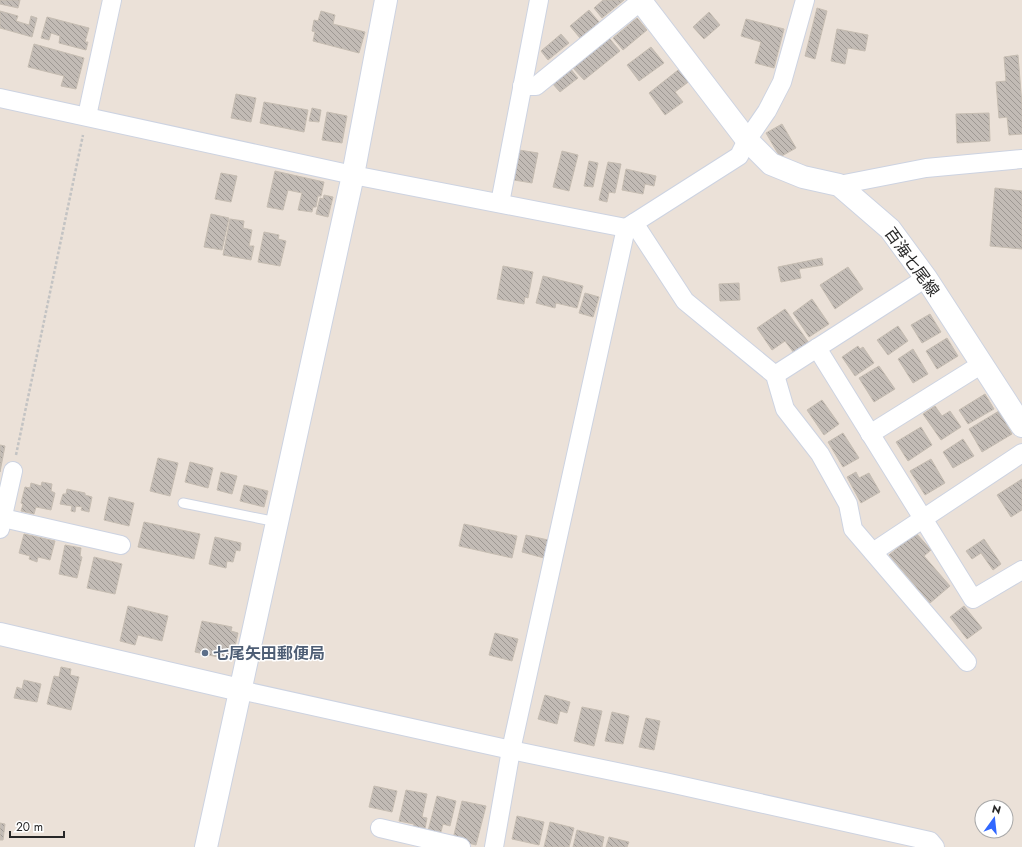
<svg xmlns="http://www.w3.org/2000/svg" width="1022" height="847" viewBox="0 0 1022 847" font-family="Jost,'Noto Sans JP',sans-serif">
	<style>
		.building { fill: url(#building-back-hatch); stroke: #c6bdb2 }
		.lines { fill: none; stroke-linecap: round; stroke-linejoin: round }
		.service-casing { stroke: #cdd3e1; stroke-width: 11 }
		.minor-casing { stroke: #cdd3e1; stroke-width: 20 }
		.tertiary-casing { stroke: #cdd3e1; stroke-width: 24 }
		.secondary-casing { stroke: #cdd3e1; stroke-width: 24 }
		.path { stroke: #c3c3c3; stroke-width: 2.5; stroke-dasharray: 3 2; stroke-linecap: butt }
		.service { stroke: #fff; stroke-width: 9 }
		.minor { stroke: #fff; stroke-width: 18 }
		.tertiary { stroke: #fff; stroke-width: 22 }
		.secondary { stroke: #fff; stroke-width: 22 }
		.service-dot { fill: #5c6f8a; stroke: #fff; stroke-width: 1.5 }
		.labels { text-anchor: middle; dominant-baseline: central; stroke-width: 3; stroke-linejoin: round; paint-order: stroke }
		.street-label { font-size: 16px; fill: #272727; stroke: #fff }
		.service-label { font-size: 16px; font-weight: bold; fill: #4e5e75; stroke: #fff; text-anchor: start }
	</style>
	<defs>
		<pattern id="building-back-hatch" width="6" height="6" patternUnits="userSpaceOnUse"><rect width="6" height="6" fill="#c2bbb5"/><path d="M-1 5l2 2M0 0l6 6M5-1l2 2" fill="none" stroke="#9e9893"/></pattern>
	</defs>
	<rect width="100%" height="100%" fill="#ebe1d8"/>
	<g class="building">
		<polygon points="0,0 20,0 18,8 0,4"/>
		<polygon points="603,0 624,0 602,18 594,8"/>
		<polygon points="817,8 827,11 815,59 805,56"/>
		<polygon points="589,10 599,22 580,38 570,26"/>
		<polygon points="0,11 18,16 16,21 29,25 31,16 37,18 32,37 0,28"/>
		<polygon points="321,11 335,15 333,24 365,32 359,53 313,41 315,32 312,31 314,20 318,21"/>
		<polygon points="709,12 720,25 704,39 693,27"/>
		<polygon points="47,17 89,28 85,42 88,42 86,50 59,43 60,36 51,33 49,40 41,38"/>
		<polygon points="637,18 647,30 623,50 613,38"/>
		<polygon points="746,19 784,29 774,68 755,63 761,42 741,36"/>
		<polygon points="837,29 868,35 865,51 848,48 845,64 831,61"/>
		<polygon points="561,34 569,43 548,60 541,51"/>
		<polygon points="609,38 620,51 584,80 573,68"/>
		<polygon points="34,44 84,58 76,89 61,86 64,76 28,67"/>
		<polygon points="651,47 664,63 639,81 627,65"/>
		<polygon points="1018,55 1022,105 1022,134 1009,135 1007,117 999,118 996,82 1006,81 1004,57"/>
		<polygon points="682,67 691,80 675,92 683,102 665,115 649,93"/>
		<polygon points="570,68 578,78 560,92 552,83"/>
		<polygon points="236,94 256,98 251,122 231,118"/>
		<polygon points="264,102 308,110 304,132 260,123"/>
		<polygon points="312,108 321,110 319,122 309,121"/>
		<polygon points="327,112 347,116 342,143 322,140"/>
		<polygon points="989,113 990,141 957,143 956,114"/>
		<polygon points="782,124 796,148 780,157 766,133"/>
		<polygon points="519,150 538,153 532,183 514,180"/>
		<polygon points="562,151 578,155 569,191 553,187"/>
		<polygon points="589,161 598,163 593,187 584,186"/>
		<polygon points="608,162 621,164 615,193 609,192 607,202 599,200"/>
		<polygon points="626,169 656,176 654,186 645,184 643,194 622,190"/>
		<polygon points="275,171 324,182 321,196 318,196 316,207 313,207 312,212 298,210 302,193 288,190 283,210 267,207"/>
		<polygon points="221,173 237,176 231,202 215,199"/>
		<polygon points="995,188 1022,191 1022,249 990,246"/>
		<polygon points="324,195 333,197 328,217 316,214 320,198 323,199"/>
		<polygon points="211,214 229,218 222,250 204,247"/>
		<polygon points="230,219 244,221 243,228 252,230 249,246 254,246 251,260 223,255"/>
		<polygon points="264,232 279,235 278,239 286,241 280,266 258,262"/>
		<polygon points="822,258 823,265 799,269 801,278 781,282 778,267"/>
		<polygon points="503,266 533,272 528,298 525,297 524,304 497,299"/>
		<polygon points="848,267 863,289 835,309 820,285"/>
		<polygon points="543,276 583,286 577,308 556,303 555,308 536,303"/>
		<polygon points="739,283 740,300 720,301 719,284"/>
		<polygon points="585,293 599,297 593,317 579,313"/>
		<polygon points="812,299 829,324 809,337 793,313"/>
		<polygon points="785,309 809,343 794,353 785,341 772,350 757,328"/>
		<polygon points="930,314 941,332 922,343 911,325"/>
		<polygon points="898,326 908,341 888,355 877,340"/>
		<polygon points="947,338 958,356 937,369 926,351"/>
		<polygon points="858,346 860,349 863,347 874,363 855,376 842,357"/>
		<polygon points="913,349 928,374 913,383 898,359"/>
		<polygon points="879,366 895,389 874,402 859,378"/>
		<polygon points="985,394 994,409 968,424 959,410"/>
		<polygon points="822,400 839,424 824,435 807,410"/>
		<polygon points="935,406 942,416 950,411 961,427 941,440 923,414"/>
		<polygon points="999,411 1012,434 982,452 969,429"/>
		<polygon points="921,427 932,445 908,461 896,442"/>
		<polygon points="843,433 859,458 843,467 828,442"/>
		<polygon points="963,439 974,456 953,468 943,452"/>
		<polygon points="0,445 5,446 0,472"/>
		<polygon points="158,458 178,463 170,496 150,491"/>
		<polygon points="931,459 945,483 925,495 910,471"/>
		<polygon points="190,462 213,468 208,488 185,482"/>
		<polygon points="221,472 237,476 232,494 217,490"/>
		<polygon points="856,472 859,478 869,473 880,492 861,503 847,477"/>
		<polygon points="1022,479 1022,510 1011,517 997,495"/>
		<polygon points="42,482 52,484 51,491 55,493 51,510 36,507 34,514 21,511 23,504 21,503 25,487 30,488 31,483 41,486"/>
		<polygon points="244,485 268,491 264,507 240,501"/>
		<polygon points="67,489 85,493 85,495 92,497 89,512 81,510 82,507 76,506 75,512 71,511 72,506 60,504 63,494 66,494"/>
		<polygon points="109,497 134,503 129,526 104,520"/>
		<polygon points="144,522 200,534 194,559 138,547"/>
		<polygon points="464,524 517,536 512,558 459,546"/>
		<polygon points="916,533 931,550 924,556 950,586 930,603 889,555"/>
		<polygon points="24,534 55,541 50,560 38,557 37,562 29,559 30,556 19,553"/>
		<polygon points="526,535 548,540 544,558 522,552"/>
		<polygon points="215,537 241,543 240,551 236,550 233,562 227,561 226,568 209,564"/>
		<polygon points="984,539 1001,564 993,570 981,553 972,559 966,551"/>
		<polygon points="65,545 81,548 80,556 82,557 77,578 59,574"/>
		<polygon points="94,557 122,564 115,594 87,588"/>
		<polygon points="128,606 168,616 162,641 138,635 135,645 120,641"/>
		<polygon points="964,606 982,628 967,639 950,617"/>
		<polygon points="202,621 232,627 231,631 238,633 232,660 195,652"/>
		<polygon points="495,633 518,639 512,661 489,655"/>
		<polygon points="61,667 71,669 70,675 79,677 71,710 47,704 54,676 59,677"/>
		<polygon points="24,680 41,684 37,702 14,698 17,687 22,689"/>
		<polygon points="545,695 570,702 567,713 560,711 557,724 538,719"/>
		<polygon points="582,707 602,711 594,746 574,741"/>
		<polygon points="612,712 629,716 623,744 605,741"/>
		<polygon points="646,718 660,721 654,750 639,747"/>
		<polygon points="374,786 397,791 392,812 369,807"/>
		<polygon points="406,790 427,794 422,817 427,818 424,834 413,831 414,824 399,821"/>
		<polygon points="437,796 456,801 450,826 443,824 439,839 427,835"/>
		<polygon points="462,801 486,806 476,845 453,839"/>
		<polygon points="517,816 544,822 539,845 512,839"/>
		<polygon points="550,822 574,828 569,847 544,847"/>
		<polygon points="0,823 5,824 3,840 0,840"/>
		<polygon points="577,830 604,837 602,847 573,847"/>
		<polygon points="609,837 629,842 627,847 606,847"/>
	</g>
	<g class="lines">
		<g class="service-casing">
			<polyline id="service" points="183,503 277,522"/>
		</g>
		<g class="minor-casing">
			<g id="minor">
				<polyline points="522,86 536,86 641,1"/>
				<polyline points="0,98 353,175 626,228"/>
				<polyline points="87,116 112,0"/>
				<polyline points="839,185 926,168 1022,159"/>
				<polyline points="500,203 539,0"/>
				<polyline points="634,223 685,301 775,375 785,409 820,454 848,504 853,529 967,662"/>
				<polyline points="817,348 973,599 1022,570"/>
				<polyline points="775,375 926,278"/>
				<polyline points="870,434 982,364"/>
				<polyline points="3,518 121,545"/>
				<polyline points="0,529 13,471"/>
				<polyline points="873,552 1022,453"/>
				<polyline points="240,690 511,750 665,782 930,841 935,847"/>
				<polyline points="380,828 461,847"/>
				<polyline points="494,847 511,750 626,228 739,156 747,140 767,111 782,82 805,0"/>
			</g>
		</g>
		<g class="tertiary-casing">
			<g id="tertiary">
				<polyline points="0,634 240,690"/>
				<polyline points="206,847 353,175 386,0"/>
			</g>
		</g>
		<g class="secondary-casing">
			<polyline id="secondary" points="640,0 747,140 771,164 803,177 839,185 890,229 926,278 1022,426"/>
		</g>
		<polyline class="path" points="16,455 83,135"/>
		<use href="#service" class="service"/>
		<use href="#minor" class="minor"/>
		<use href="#tertiary" class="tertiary"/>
		<use href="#secondary" class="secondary"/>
	</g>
	<circle class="service-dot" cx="205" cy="653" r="4"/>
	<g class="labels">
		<g class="street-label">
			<text transform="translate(912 262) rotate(54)">百海七尾線</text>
		</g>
		<g class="service-label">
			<text x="213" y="653">七尾矢田郵便局</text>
		</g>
	</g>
	<g transform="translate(994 819) rotate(15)"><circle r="19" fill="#ffffff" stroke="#a9a9a9"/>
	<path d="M0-3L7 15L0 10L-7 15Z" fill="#3067ff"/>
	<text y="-6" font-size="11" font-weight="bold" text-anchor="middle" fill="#272727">N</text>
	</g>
	<path d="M10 831v6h54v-6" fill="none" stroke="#272727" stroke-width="2"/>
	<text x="16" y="831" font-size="12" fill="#272727" stroke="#ffffff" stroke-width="3" paint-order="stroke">20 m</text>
</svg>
